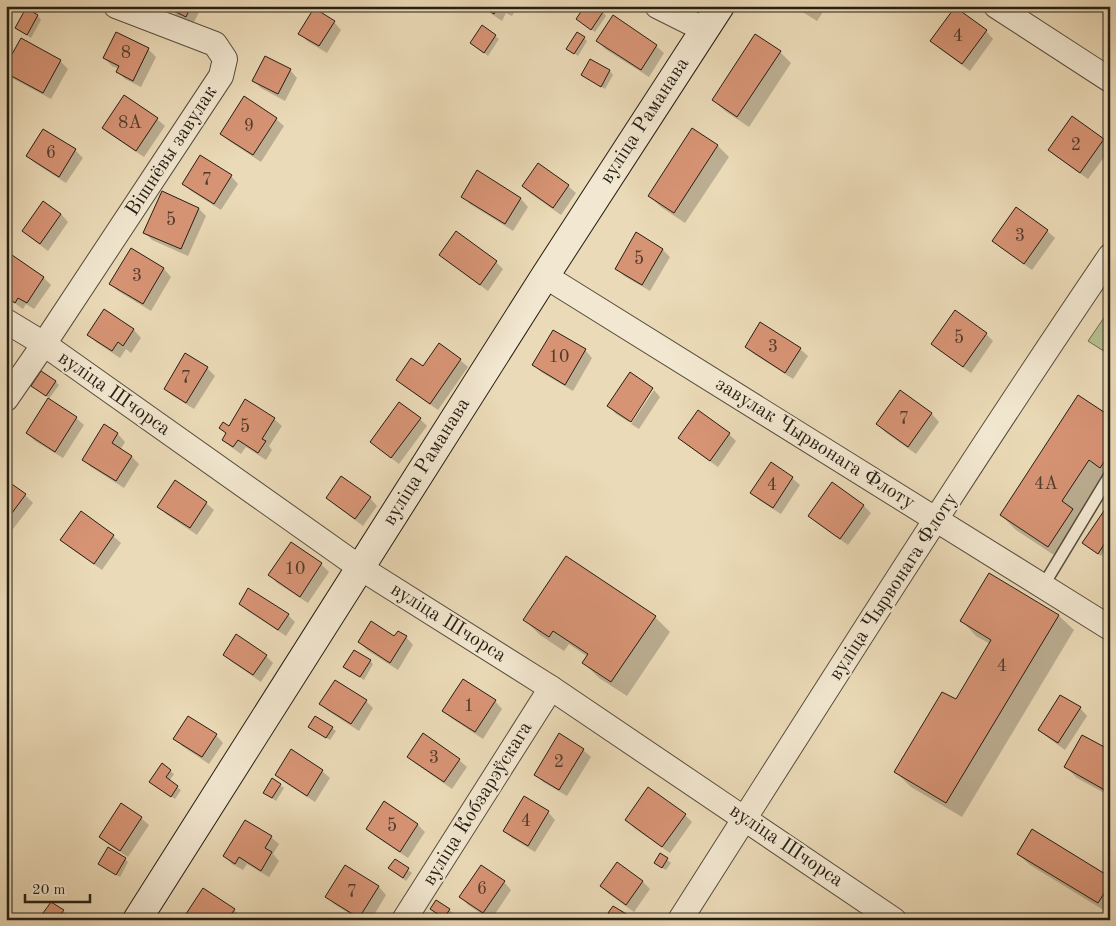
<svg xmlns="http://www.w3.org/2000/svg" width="1116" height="926" viewBox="0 0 1116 926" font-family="'Old Standard TT',serif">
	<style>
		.green { fill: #b7c08f; stroke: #6e6f52 }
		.shadow { fill: #0003 }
		.building { fill: #d79475; stroke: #251e14 }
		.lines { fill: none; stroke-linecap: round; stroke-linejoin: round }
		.lane-casing { stroke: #564d3d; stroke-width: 14 }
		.street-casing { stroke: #564d3d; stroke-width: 26 }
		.secondary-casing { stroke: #251e14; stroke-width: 30 }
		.lane { stroke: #f2e7d0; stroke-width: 11 }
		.street { stroke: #f2e7d0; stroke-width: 24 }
		.secondary { stroke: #f2e7d0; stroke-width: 28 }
		.labels { text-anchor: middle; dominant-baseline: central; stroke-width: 4.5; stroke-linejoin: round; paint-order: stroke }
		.number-label { font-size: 18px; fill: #523c2c }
		.street-label { font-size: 20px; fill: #251e14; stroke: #f2e7d0 }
	</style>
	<rect width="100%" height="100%" fill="#ebdab7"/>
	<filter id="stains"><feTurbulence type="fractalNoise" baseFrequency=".004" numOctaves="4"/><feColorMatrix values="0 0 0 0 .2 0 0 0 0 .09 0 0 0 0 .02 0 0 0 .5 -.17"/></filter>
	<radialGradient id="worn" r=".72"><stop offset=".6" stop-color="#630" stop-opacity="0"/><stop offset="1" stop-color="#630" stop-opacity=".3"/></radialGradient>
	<polygon class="green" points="1110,309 1110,355 1088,341"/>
	<g class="shadow">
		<polygon points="171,6 202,6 193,24 177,16 170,8"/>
		<polygon points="482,6 518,6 512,16 506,13 502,21 490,13"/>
		<polygon points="793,6 827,6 817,21"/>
		<polygon points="26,10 38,16 41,20 31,38 20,31 16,28"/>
		<polygon points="603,12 606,16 595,32 581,22"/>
		<polygon points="334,22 341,30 327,53 307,41 300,33"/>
		<polygon points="483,27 499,39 488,56 471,43"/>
		<polygon points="986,31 993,39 970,71 939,48 932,41"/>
		<polygon points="116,34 148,49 156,57 141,87 125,79 118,72 119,69 112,66 104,58"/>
		<polygon points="584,38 587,41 578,56 568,49"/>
		<polygon points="598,41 656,46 664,53 649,77 605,49"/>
		<polygon points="780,52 791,63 749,127 725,111 713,100"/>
		<polygon points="591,60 610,71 613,75 605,89 586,78 582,75"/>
		<polygon points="60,61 68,69 51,99 12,78 6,72"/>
		<polygon points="290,70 297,78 285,101 261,88 254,81"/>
		<polygon points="1073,118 1103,140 1110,146 1110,149 1088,179 1057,157 1050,150"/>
		<polygon points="157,119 165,126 144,157 111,135 103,128"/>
		<polygon points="276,119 284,126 261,162 229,141 222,134"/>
		<polygon points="693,129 718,146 729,157 685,223 661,207 649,196"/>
		<polygon points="75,150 83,158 66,183 35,163 27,156"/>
		<polygon points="538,165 568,186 576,193 561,215 531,194 523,186"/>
		<polygon points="478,172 521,199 528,207 513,231 470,204 463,196"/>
		<polygon points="231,176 238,184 221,210 191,191 184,184"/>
		<polygon points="43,203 61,214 68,222 48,251 31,238 23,231"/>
		<polygon points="199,209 206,216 188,256 152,240 145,233"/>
		<polygon points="1017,209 1047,231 1055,238 1032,270 1001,248 994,241"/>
		<polygon points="131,250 164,269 171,277 151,311 118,291 111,284"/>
		<polygon points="663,250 670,257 650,291 624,276 616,268"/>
		<polygon points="441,255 496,262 503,269 488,291 448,262"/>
		<polygon points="12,257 44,278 51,285 34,309 26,304 23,309 6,297 6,265"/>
		<polygon points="104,311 134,330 141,338 131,353 126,349 120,358 96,342 88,334"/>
		<polygon points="986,334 993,341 971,373 940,351 932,344"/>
		<polygon points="746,347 800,349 808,356 793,379 754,354"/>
		<polygon points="585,350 592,358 573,391 541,372 534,365"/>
		<polygon points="186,355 207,368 215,376 194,409 173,396 165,389"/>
		<polygon points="460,360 468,367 438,410 405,387 398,380"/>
		<polygon points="56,382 59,385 48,400 76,418 84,425 63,458 35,441 27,433 49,398 36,389"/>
		<polygon points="652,389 629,422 616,414 609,406"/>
		<polygon points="654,390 660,397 639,429 631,424"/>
		<polygon points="901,392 932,414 939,422 916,454 885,432 878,424"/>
		<polygon points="1110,417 1110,478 1104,474 1078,515 1087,524 1063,561 1016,530 1001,515"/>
		<polygon points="274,419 282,426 269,446 272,450 266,460 246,447 241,454 231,447 223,440 227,434 221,428"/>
		<polygon points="420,419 427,426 399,464 379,449 372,442"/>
		<polygon points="104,426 118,434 125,442 120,450 132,457 139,464 124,488 91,467 84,460"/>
		<polygon points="729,434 736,441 718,467 687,445 680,438"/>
		<polygon points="342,478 370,498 377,506 363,526 335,505 327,498"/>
		<polygon points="792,478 800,485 781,514 759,500 752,493"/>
		<polygon points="6,481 25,495 33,503 13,529 6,524"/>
		<polygon points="206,503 214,510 197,535 166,514 159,506"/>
		<polygon points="1110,504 1110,544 1101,556 1083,543"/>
		<polygon points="864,506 871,513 848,545 817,523 810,516"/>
		<polygon points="113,536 121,543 102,570 69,547 62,540"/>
		<polygon points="292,544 321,564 329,572 308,603 277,583 270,575"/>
		<polygon points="240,604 288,615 295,622 286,636 248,611"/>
		<polygon points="1059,616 1074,630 962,817 911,787 896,772 956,701 990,644 976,636 962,621"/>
		<polygon points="655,617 670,632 627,696 599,678 584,663 588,657 569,644 564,651 540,635 525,620"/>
		<polygon points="406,637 413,645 398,670 367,650 359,642"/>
		<polygon points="224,655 266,656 273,663 261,682 232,662"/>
		<polygon points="370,661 373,664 364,680 348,670 345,667"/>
		<polygon points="366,701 373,708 359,731 328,711 321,704"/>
		<polygon points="495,701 502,709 483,739 451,718 444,711"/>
		<polygon points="1080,708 1087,716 1065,750 1047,737 1039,730"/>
		<polygon points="332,728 336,731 330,740 313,730"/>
		<polygon points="216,735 223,743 209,764 182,746 175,739"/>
		<polygon points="423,735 459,760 467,767 452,789 416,764 408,756"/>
		<polygon points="583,750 591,757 567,796 543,782 536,774"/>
		<polygon points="1110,752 1110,796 1077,778 1066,767"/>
		<polygon points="170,771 174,774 169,781 181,790 175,799 154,785"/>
		<polygon points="322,771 330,778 315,802 284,782 276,775"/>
		<polygon points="280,785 284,788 276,801 264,793"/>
		<polygon points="384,803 418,825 425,832 408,858 375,836 368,829"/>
		<polygon points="548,812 555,820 535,852 512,838 504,831"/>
		<polygon points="685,815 692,822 670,853 634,828 627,820"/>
		<polygon points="141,818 149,825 128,857 108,844 101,837"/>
		<polygon points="271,837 279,844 273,854 279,861 269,877 247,864 243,870 232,864 225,856"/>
		<polygon points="660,854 671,863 666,870 659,866"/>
		<polygon points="1018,854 1110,878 1110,914 1030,865"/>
		<polygon points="125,859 128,862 120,877 103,867"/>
		<polygon points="395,860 412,873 406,881 393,871"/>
		<polygon points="617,864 643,882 650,889 634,912 609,894 601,886"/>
		<polygon points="346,866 379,887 386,895 371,920 359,920 334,904 327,897"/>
		<polygon points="504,882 511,890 491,920 468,905 461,897"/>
		<polygon points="234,910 241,917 240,920 189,920"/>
		<polygon points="449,910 453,913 448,920 435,912"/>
		<polygon points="63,911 70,918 69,920 40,920"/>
	</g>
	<g class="building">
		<polygon points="169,6 191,6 186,17 168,8"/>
		<polygon points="481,6 506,6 504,10 498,6 494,14"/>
		<polygon points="585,6 596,6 603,12 591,30 576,19"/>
		<polygon points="955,7 987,30 962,64 930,41"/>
		<polygon points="26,8 38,15 27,35 15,28"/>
		<polygon points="314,8 335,21 319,46 298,34"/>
		<polygon points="613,15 657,45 641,70 596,41"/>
		<polygon points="482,25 496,35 484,53 470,43"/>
		<polygon points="116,32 149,48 133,81 116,72 119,66 103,58"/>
		<polygon points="577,32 585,37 574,54 566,49"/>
		<polygon points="755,34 781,51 737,117 712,100"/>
		<polygon points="21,38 61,60 43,93 6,73 6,65"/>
		<polygon points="265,56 291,69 278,94 252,81"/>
		<polygon points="590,59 610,70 601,87 581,75"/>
		<polygon points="124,95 158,118 136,151 102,128"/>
		<polygon points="244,96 277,118 253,155 220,134"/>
		<polygon points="1072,116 1104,139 1080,173 1048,150"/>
		<polygon points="692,128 718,145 674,213 648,196"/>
		<polygon points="43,129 76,149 59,177 26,156"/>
		<polygon points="200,155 232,175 214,204 182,184"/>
		<polygon points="538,163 569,185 553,208 522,186"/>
		<polygon points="477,170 521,198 505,224 461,197"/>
		<polygon points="162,191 199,208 181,249 143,233"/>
		<polygon points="43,201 61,214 40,244 22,231"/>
		<polygon points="1016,207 1048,230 1024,264 992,241"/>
		<polygon points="456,231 497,261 480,285 439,255"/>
		<polygon points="636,232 663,249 642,285 615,269"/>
		<polygon points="131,248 164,268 143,304 109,284"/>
		<polygon points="12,255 44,277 27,303 18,298 15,303 6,297 6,263"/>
		<polygon points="104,309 134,329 123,346 118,342 112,351 87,335"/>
		<polygon points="955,310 987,333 963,367 931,344"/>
		<polygon points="760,322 801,348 785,373 745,347"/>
		<polygon points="553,330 586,349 565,385 532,365"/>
		<polygon points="439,343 461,359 430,404 396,380 411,358 423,366"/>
		<polygon points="185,353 208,367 186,403 164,389"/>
		<polygon points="41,371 56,381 46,396 31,386"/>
		<polygon points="630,372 653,388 631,422 607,406"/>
		<polygon points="900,390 932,413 908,447 876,424"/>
		<polygon points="1078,395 1110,416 1110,453 1100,468 1089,460 1062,501 1073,509 1048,547 1000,515"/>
		<polygon points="48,398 77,417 55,452 26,433"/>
		<polygon points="245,399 275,418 262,439 266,441 258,453 238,440 233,447 222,440 226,433 219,428 223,422 229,426"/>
		<polygon points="399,402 421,418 391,458 370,442"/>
		<polygon points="698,410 730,433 710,461 678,438"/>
		<polygon points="104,424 118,433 112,443 132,456 116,481 82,460"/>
		<polygon points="771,462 793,477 773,508 750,493"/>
		<polygon points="341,476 371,497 355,519 326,498"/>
		<polygon points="6,480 26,494 6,521"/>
		<polygon points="175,480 207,502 190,528 157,507"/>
		<polygon points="832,482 864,505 840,539 808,516"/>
		<polygon points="1110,502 1110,535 1098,554 1082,543"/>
		<polygon points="81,511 114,535 94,564 60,540"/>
		<polygon points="291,542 322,563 300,597 268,575"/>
		<polygon points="566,556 656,616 611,682 582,663 588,654 553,631 549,637 523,620"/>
		<polygon points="989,573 1059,615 946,803 894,772 942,692 956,699 991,640 960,621"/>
		<polygon points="248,588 289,614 278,630 239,604"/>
		<polygon points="371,621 394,636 398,631 407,636 390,663 358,642"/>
		<polygon points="236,634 267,655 253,675 223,655"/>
		<polygon points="354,650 371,660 360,677 343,667"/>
		<polygon points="463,679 496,700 475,732 442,711"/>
		<polygon points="335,680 367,700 351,724 319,704"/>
		<polygon points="1060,695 1081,707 1058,743 1038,730"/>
		<polygon points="188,716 217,734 202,757 173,739"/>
		<polygon points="315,716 333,727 326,738 308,727"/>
		<polygon points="423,733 460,759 444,782 407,757"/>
		<polygon points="559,733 584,749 559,790 534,775"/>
		<polygon points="1082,735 1110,750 1110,793 1064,767"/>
		<polygon points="291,749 323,770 307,796 275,775"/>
		<polygon points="162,763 171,770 166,777 178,786 171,797 149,782"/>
		<polygon points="272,778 281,784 272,798 263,793"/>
		<polygon points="648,787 686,814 662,847 625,820"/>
		<polygon points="524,796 549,811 528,846 503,831"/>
		<polygon points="384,801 418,824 400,852 366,829"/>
		<polygon points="121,803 142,817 120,851 99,837"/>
		<polygon points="245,820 272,836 265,848 272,852 261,871 239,857 235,864 223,856"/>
		<polygon points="1032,829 1110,877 1110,884 1098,903 1017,854"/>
		<polygon points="108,847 126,858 116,875 98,864"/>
		<polygon points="660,853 668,858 662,868 654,863"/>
		<polygon points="395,859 409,868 403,878 388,868"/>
		<polygon points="617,862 643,881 626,905 600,886"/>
		<polygon points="345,865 379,886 359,918 325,897"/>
		<polygon points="481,865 505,881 483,913 459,897"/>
		<polygon points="203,888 235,909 227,920 189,920 184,917"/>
		<polygon points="436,900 450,909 444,918 430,909"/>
		<polygon points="51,902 64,910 60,915 67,920 38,920"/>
		<polygon points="613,906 628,915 625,920 617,920 608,913"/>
	</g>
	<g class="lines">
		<g class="lane-casing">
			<polyline id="lane" points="1043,586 1110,475"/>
		</g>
		<g class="street-casing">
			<g id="street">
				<polyline points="657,6 705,30"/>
				<polyline points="996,6 1110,80"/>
				<polyline points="545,276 1110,628"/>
				<polyline points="6,321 44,344 359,567 551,688 894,920"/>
				<polyline points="6,399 44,344 221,76 225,59 215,44 116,6"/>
				<polyline points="404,920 551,688"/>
				<path d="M680 920C822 697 962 474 1110 256"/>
			</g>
		</g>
		<g class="secondary-casing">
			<polyline id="secondary" points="137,920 545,276 720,6"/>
		</g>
		<use href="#lane" class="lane"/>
		<use href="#street" class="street"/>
		<use href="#secondary" class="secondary"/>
	</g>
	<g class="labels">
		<g class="number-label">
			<text x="958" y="36">4</text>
			<text x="126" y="53">8</text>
			<text x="130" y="123">8А</text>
			<text x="249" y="126">9</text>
			<text x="1076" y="145">2</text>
			<text x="51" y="153">6</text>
			<text x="207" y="180">7</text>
			<text x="171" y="220">5</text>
			<text x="1020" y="236">3</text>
			<text x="639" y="259">5</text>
			<text x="137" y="276">3</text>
			<text x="959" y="338">5</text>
			<text x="773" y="347">3</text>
			<text x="559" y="357">10</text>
			<text x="186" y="378">7</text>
			<text x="904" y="419">7</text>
			<text x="245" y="427">5</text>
			<text x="1046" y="484">4А</text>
			<text x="772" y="485">4</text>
			<text x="295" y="569">10</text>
			<text x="1002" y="666">4</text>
			<text x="469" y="706">1</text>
			<text x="434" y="758">3</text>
			<text x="559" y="762">2</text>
			<text x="526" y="821">4</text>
			<text x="392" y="826">5</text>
			<text x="482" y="889">6</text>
			<text x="352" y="892">7</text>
		</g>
		<g class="street-label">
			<text transform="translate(645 121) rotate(-57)">вуліца Раманава</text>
			<text transform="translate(172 151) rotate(-57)">Вішнёвы завулак</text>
			<text transform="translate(114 394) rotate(35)">вуліца Шчорса</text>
			<text transform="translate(815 444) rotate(32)">завулак Чырвонага Флоту</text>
			<text transform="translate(427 462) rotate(-58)">вуліца Раманава</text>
			<text transform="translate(894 587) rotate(-57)">вуліца Чырвонага Флоту</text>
			<text transform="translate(448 623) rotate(32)">вуліца Шчорса</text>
			<text transform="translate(478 804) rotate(-58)">вуліца Кобзарэўскага</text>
			<text transform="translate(786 846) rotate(34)">вуліца Шчорса</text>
		</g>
	</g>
	<rect width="1116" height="926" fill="none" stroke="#ebdab7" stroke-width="25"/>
	<rect x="8" y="8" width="1101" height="911" fill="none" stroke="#251e14" stroke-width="2.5"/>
	<rect x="12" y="12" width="1091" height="901" fill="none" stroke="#251e14"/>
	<path d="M25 894v8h65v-8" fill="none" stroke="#251e14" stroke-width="2.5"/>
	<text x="32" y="894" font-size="15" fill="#251e14" stroke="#f2e7d0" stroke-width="4" paint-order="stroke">20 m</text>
	<rect width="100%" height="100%" filter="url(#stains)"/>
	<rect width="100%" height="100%" fill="url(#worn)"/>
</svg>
